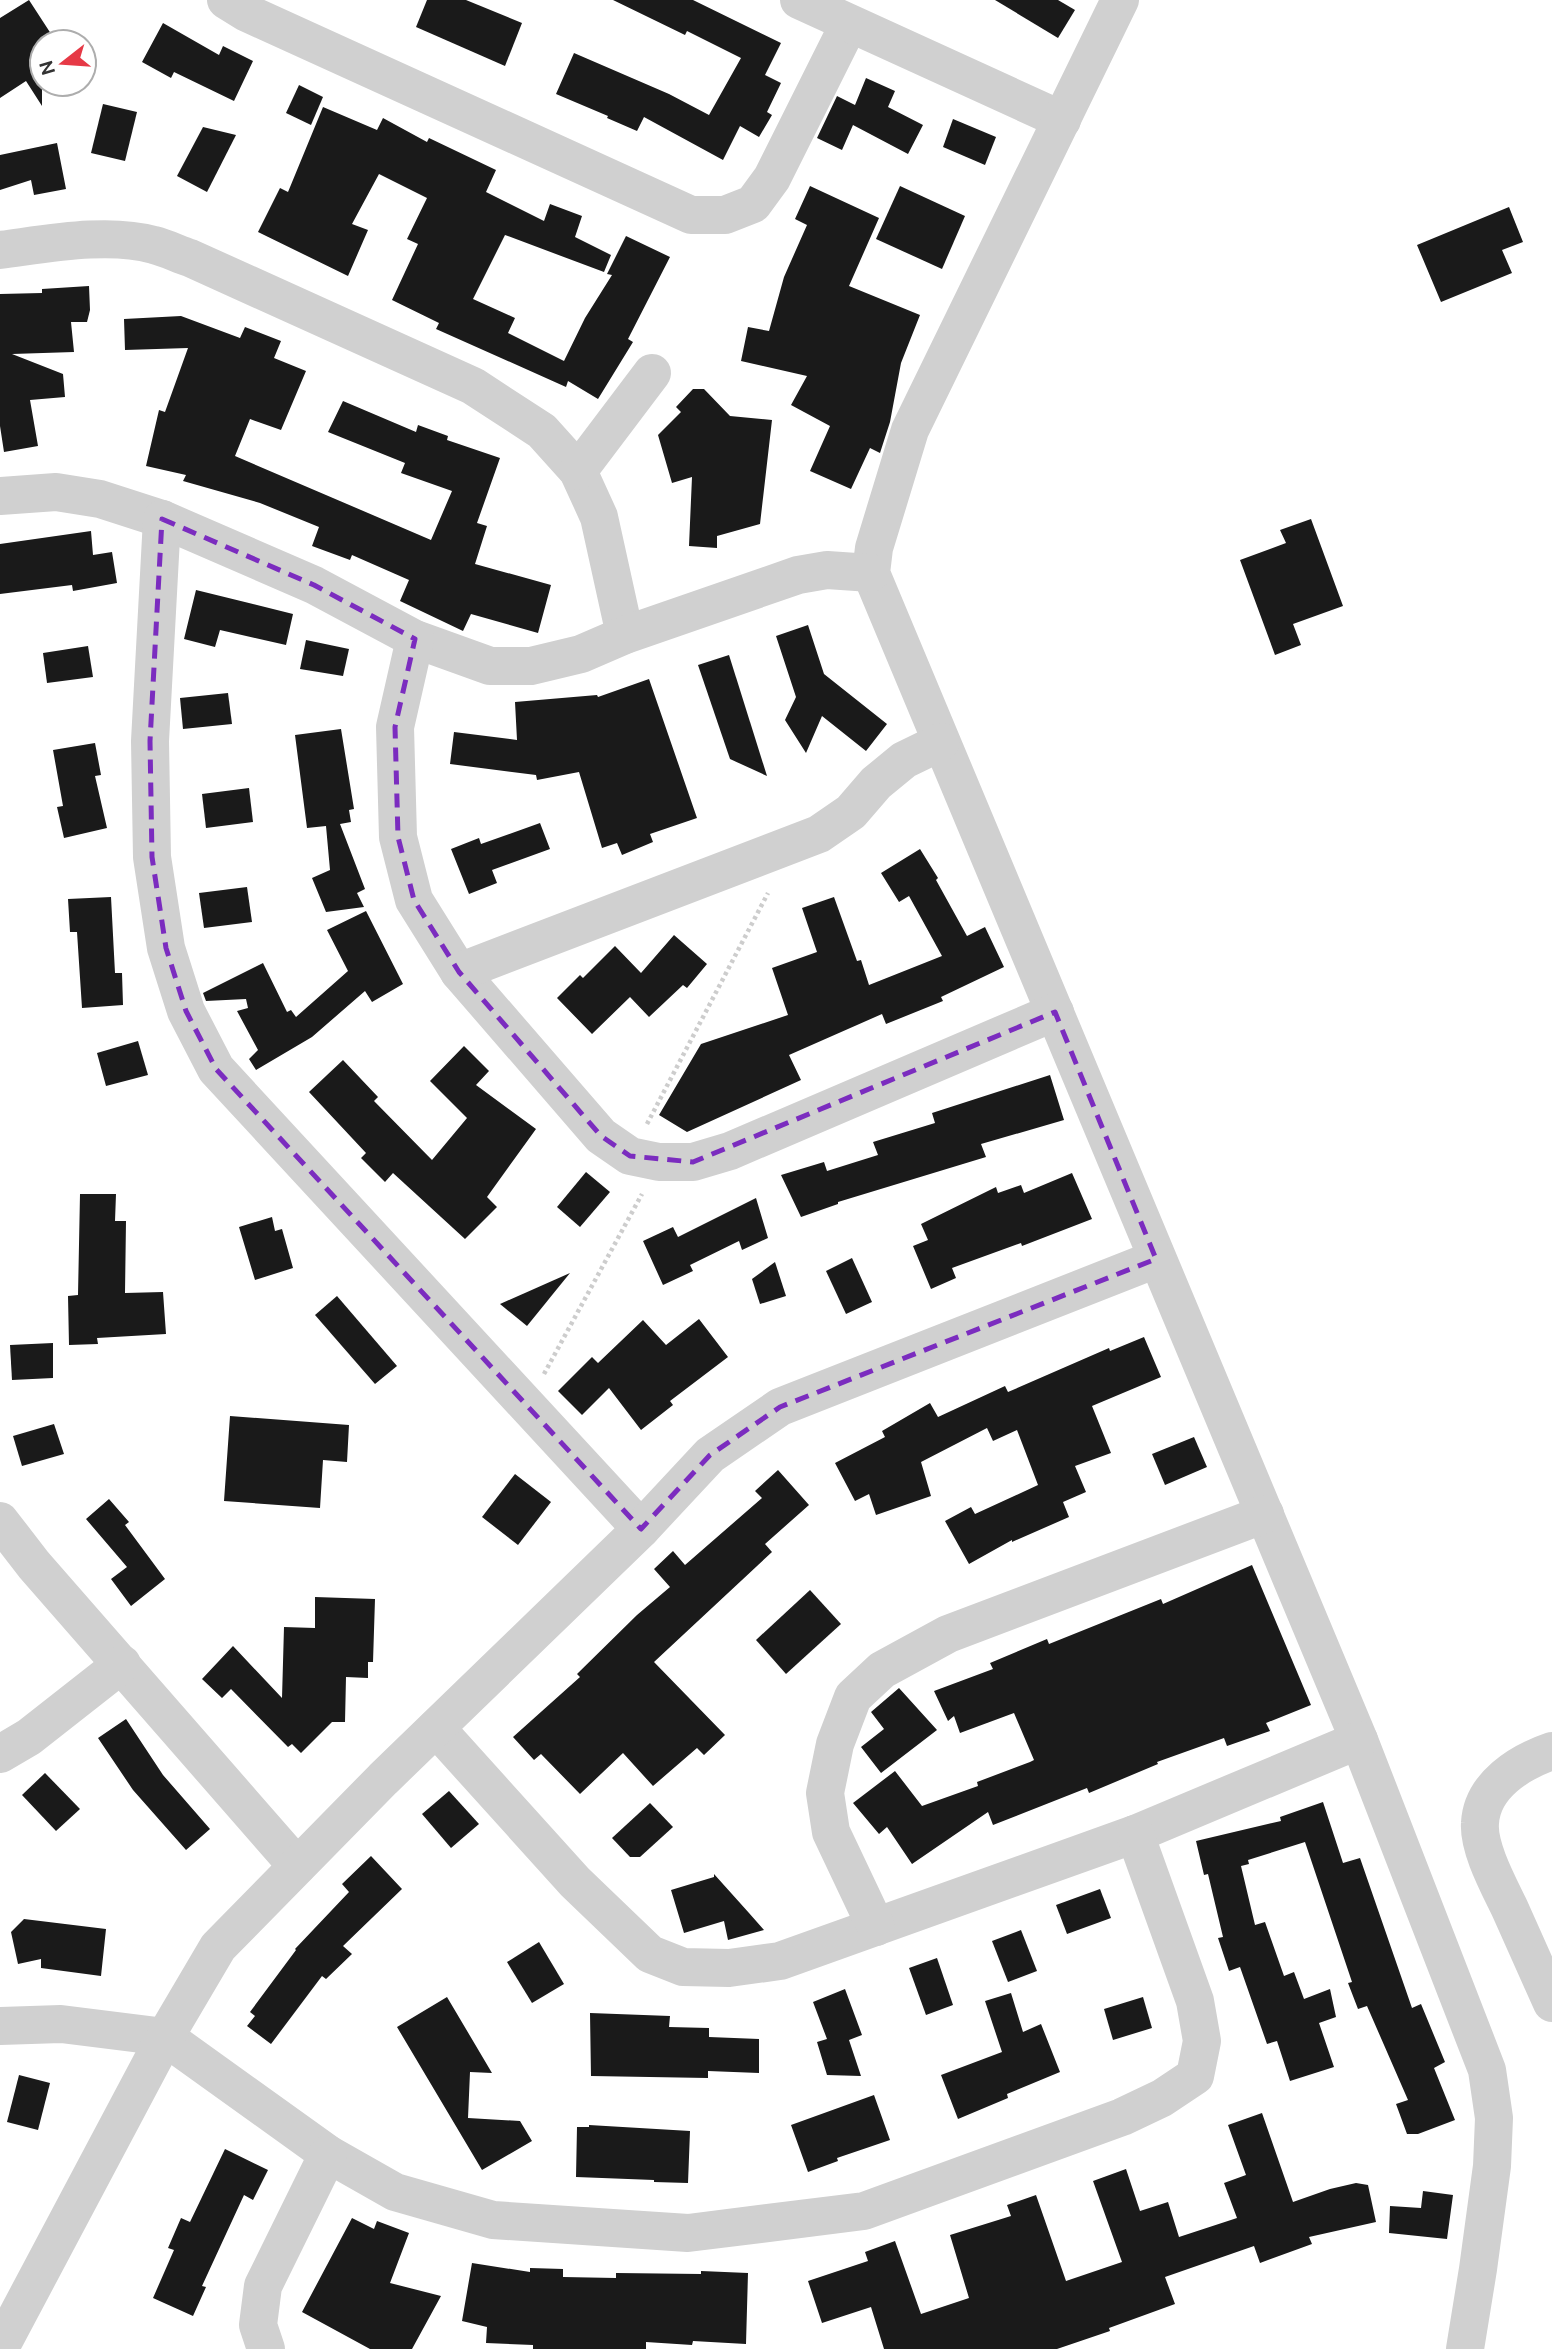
<svg xmlns="http://www.w3.org/2000/svg" width="1552" height="2349" viewBox="0 0 1552 2349" font-family="Ubuntu,sans-serif">
	<style>
		.building { fill: #1a1a1a }
		.lines { fill: none; stroke-linecap: round; stroke-linejoin: round }
		.path { stroke: #cdcdcd; stroke-width: 4.5; stroke-dasharray: 3.5 3.5; stroke-linecap: butt }
		.minor { stroke: #d0d0d0; stroke-width: 38 }
		.marked { fill: none; stroke: #7b2cbf; stroke-width: 5; stroke-dasharray: 14 9; stroke-linejoin: round }
	</style>
	<rect width="100%" height="100%" fill="#fff"/>
	<g class="building">
		<polygon points="29,0 55,40 42,42 42,106 26,81 0,98 0,18"/>
		<polygon points="427,0 466,0 522,23 505,66 416,27"/>
		<polygon points="613,0 693,0 781,43 765,75 781,83 767,112 772,115 759,137 740,126 723,160 644,117 637,131 607,118 608,116 556,94 574,53 669,94 709,115 741,58 687,31 685,35"/>
		<polygon points="995,0 1058,0 1075,10 1058,38"/>
		<polygon points="163,23 219,55 223,46 253,61 234,101 174,72 171,78 142,62"/>
		<polygon points="866,78 895,91 888,107 923,125 908,154 853,125 842,150 817,138 837,96 855,105"/>
		<polygon points="299,85 323,97 311,125 286,113"/>
		<polygon points="103,104 137,112 125,161 91,153"/>
		<polygon points="323,107 377,130 383,118 427,142 429,138 496,170 486,192 544,221 550,204 582,216 575,237 611,255 604,272 505,235 473,299 515,318 508,333 564,361 585,318 612,275 607,274 626,236 670,257 628,339 633,342 598,399 568,381 566,387 436,329 439,323 392,300 418,244 407,239 427,198 379,174 352,224 368,230 348,276 258,232 280,188 288,192"/>
		<polygon points="953,119 996,137 985,165 943,147"/>
		<polygon points="203,127 236,135 207,192 177,176"/>
		<polygon points="57,143 66,189 34,195 31,180 0,190 0,155"/>
		<polygon points="810,186 879,218 849,286 920,315 901,363 890,422 880,453 870,448 851,489 810,471 830,426 791,405 807,376 741,361 748,327 769,331 784,277 807,225 795,219"/>
		<polygon points="900,186 965,216 942,269 876,239"/>
		<polygon points="1509,207 1523,242 1502,250 1512,273 1441,302 1417,245"/>
		<polygon points="89,286 90,310 87,322 71,322 74,352 12,354 63,374 65,397 30,400 38,446 4,452 0,426 0,294 42,293 42,289"/>
		<polygon points="181,316 240,338 245,327 281,341 274,358 306,371 281,430 250,419 235,456 431,540 452,491 401,473 405,463 328,432 343,401 416,432 418,425 448,436 447,440 500,458 477,523 487,526 475,564 551,585 538,633 471,614 463,631 400,601 409,580 352,555 350,560 312,546 319,527 260,503 183,481 186,475 146,466 159,410 165,412 188,348 125,350 124,319"/>
		<polygon points="693,389 704,389 730,416 772,420 760,524 717,536 717,548 689,546 692,477 672,483 658,435 681,412 676,407"/>
		<polygon points="1311,519 1343,606 1293,624 1301,645 1275,655 1240,560 1286,543 1280,530"/>
		<polygon points="91,531 93,555 112,552 117,583 73,591 72,585 0,594 0,544"/>
		<polygon points="196,590 293,614 286,645 220,630 215,647 184,639"/>
		<polygon points="808,625 824,674 887,724 866,751 822,716 806,753 785,720 796,697 776,636"/>
		<polygon points="306,640 349,649 343,676 300,669"/>
		<polygon points="88,646 93,677 47,683 43,653"/>
		<polygon points="729,655 767,776 730,759 698,665"/>
		<polygon points="649,679 697,818 650,834 653,842 622,855 617,843 602,848 579,772 537,780 536,775 450,764 454,732 517,740 515,702 597,695 598,697"/>
		<polygon points="228,693 232,724 183,729 180,698"/>
		<polygon points="341,729 354,809 349,810 351,822 340,824 365,889 357,893 364,907 326,912 312,878 330,870 326,826 307,828 295,735"/>
		<polygon points="95,743 101,775 95,776 107,828 64,838 57,807 63,806 53,750"/>
		<polygon points="249,788 253,822 206,828 202,794"/>
		<polygon points="540,823 550,849 492,870 497,883 469,894 451,849 479,838 481,844"/>
		<polygon points="920,849 938,878 936,880 967,936 985,927 1004,967 941,997 943,1001 886,1024 882,1014 789,1055 801,1080 687,1132 659,1115 701,1044 788,1015 772,968 817,952 802,908 834,897 857,961 861,960 869,985 942,956 909,896 899,902 881,873"/>
		<polygon points="247,887 252,922 204,928 199,893"/>
		<polygon points="111,897 115,973 122,973 123,1005 82,1008 77,932 70,932 68,899"/>
		<polygon points="366,911 403,984 372,1002 365,991 312,1037 256,1070 249,1059 258,1050 237,1011 248,1008 246,999 206,1001 203,993 263,963 287,1012 291,1010 296,1017 348,971 327,930"/>
		<polygon points="674,935 707,964 687,988 683,985 649,1017 630,997 592,1034 557,998 580,975 583,978 615,946 641,973"/>
		<polygon points="138,1041 148,1075 106,1086 97,1053"/>
		<polygon points="464,1046 489,1071 476,1085 536,1129 487,1197 497,1207 465,1239 393,1173 385,1182 361,1158 366,1153 309,1092 343,1060 378,1097 374,1101 432,1160 467,1118 430,1081"/>
		<polygon points="1050,1075 1064,1120 981,1144 986,1157 838,1202 838,1204 801,1217 781,1175 824,1162 827,1171 878,1155 873,1142 935,1123 932,1113"/>
		<polygon points="586,1172 610,1192 580,1227 557,1207"/>
		<polygon points="1072,1173 1092,1219 1022,1246 1021,1243 952,1268 956,1278 931,1289 913,1246 928,1240 921,1224 996,1187 998,1193 1021,1185 1024,1193"/>
		<polygon points="80,1194 116,1194 115,1221 126,1221 125,1293 163,1292 166,1334 97,1338 98,1344 69,1345 68,1296 78,1295"/>
		<polygon points="756,1198 768,1238 742,1250 739,1241 690,1265 693,1271 663,1285 643,1241 673,1227 678,1237"/>
		<polygon points="272,1217 275,1231 282,1229 293,1268 255,1280 239,1227"/>
		<polygon points="852,1258 872,1302 846,1314 826,1271"/>
		<polygon points="775,1262 786,1296 760,1304 752,1279"/>
		<polygon points="570,1273 527,1326 500,1304"/>
		<polygon points="337,1296 397,1366 375,1384 315,1315"/>
		<polygon points="699,1319 728,1357 670,1401 673,1405 641,1430 609,1388 582,1415 558,1391 592,1357 598,1363 643,1320 666,1345"/>
		<polygon points="1144,1337 1161,1377 1092,1406 1111,1453 1075,1466 1086,1492 1063,1502 1069,1517 1012,1542 1012,1540 969,1564 945,1521 971,1507 975,1514 1038,1485 1017,1430 993,1441 987,1428 921,1462 931,1496 876,1515 869,1494 855,1501 835,1463 885,1437 882,1431 930,1403 938,1417 1005,1386 1008,1392 1109,1348 1110,1351"/>
		<polygon points="53,1343 53,1378 12,1380 10,1345"/>
		<polygon points="230,1416 349,1425 347,1462 323,1460 320,1508 224,1501"/>
		<polygon points="54,1424 64,1454 22,1466 13,1436"/>
		<polygon points="1194,1437 1207,1467 1165,1485 1152,1454"/>
		<polygon points="778,1470 809,1505 765,1544 772,1552 654,1662 725,1735 704,1755 697,1748 653,1786 623,1753 580,1794 541,1754 534,1760 513,1737 580,1677 577,1674 637,1615 670,1587 654,1569 673,1551 685,1565 762,1498 755,1491"/>
		<polygon points="515,1474 551,1502 518,1545 482,1517"/>
		<polygon points="109,1499 129,1522 125,1525 165,1579 131,1606 111,1579 127,1567 86,1519"/>
		<polygon points="1252,1565 1311,1705 1266,1723 1270,1731 1227,1746 1224,1738 1157,1762 1158,1764 1089,1793 1087,1788 993,1825 988,1812 912,1864 887,1827 879,1834 853,1803 895,1771 922,1806 978,1786 977,1782 1030,1762 1034,1760 1014,1713 960,1733 954,1716 948,1721 934,1691 993,1669 990,1663 1047,1639 1049,1644 1161,1599 1163,1604"/>
		<polygon points="810,1590 841,1624 786,1674 756,1640"/>
		<polygon points="315,1597 375,1599 373,1662 368,1662 368,1678 346,1677 345,1722 332,1722 301,1753 292,1744 288,1747 231,1689 222,1698 202,1679 233,1646 282,1698 284,1627 315,1628"/>
		<polygon points="899,1688 937,1730 881,1773 861,1747 884,1729 871,1712"/>
		<polygon points="126,1719 163,1775 210,1829 186,1850 133,1790 98,1738"/>
		<polygon points="45,1773 80,1809 56,1831 22,1795"/>
		<polygon points="449,1791 479,1824 451,1848 422,1814"/>
		<polygon points="1323,1802 1343,1863 1360,1858 1412,2008 1421,2004 1445,2062 1434,2068 1455,2120 1418,2134 1407,2134 1396,2104 1408,2100 1367,2006 1358,2009 1348,1983 1352,1982 1305,1842 1248,1860 1249,1864 1241,1866 1255,1925 1265,1922 1284,1976 1294,1972 1304,1999 1330,1989 1336,2017 1319,2023 1334,2067 1290,2081 1277,2041 1267,2044 1240,1967 1229,1971 1218,1938 1223,1937 1208,1874 1204,1875 1196,1841 1281,1821 1280,1817"/>
		<polygon points="650,1803 673,1827 640,1857 630,1857 612,1838"/>
		<polygon points="371,1856 402,1889 343,1946 352,1954 326,1979 322,1976 271,2044 247,2026 255,2016 250,2012 296,1950 295,1949 349,1892 342,1884"/>
		<polygon points="714,1874 749,1913 764,1930 728,1940 724,1921 684,1933 671,1890 714,1877"/>
		<polygon points="1100,1889 1111,1918 1067,1934 1056,1905"/>
		<polygon points="24,1919 106,1929 101,1976 41,1968 41,1959 18,1964 11,1932"/>
		<polygon points="1021,1930 1037,1971 1008,1982 992,1941"/>
		<polygon points="539,1942 564,1984 532,2003 507,1962"/>
		<polygon points="937,1958 953,2005 926,2015 909,1968"/>
		<polygon points="845,1989 862,2035 849,2040 861,2076 827,2075 817,2042 827,2039 813,2002"/>
		<polygon points="1011,1993 1023,2032 1041,2024 1060,2072 1007,2094 1008,2098 958,2119 941,2075 1002,2052 985,2001"/>
		<polygon points="447,1997 492,2073 470,2072 468,2118 520,2121 532,2141 482,2170 397,2027"/>
		<polygon points="1143,1997 1152,2028 1113,2040 1104,2009"/>
		<polygon points="590,2013 670,2016 669,2027 709,2028 709,2037 759,2039 759,2073 708,2071 708,2078 591,2076"/>
		<polygon points="19,2075 50,2083 38,2130 7,2122"/>
		<polygon points="874,2095 890,2140 837,2158 838,2161 808,2172 791,2125"/>
		<polygon points="1262,2113 1293,2202 1330,2189 1356,2183 1368,2185 1376,2222 1309,2237 1312,2244 1260,2263 1254,2246 1165,2277 1175,2304 1109,2328 1110,2331 1057,2349 884,2349 871,2307 822,2323 808,2281 868,2261 865,2252 895,2241 921,2314 969,2298 950,2235 1011,2216 1007,2205 1036,2195 1066,2281 1122,2262 1093,2181 1126,2169 1140,2211 1168,2202 1179,2237 1237,2218 1224,2183 1246,2175 1228,2125"/>
		<polygon points="589,2125 690,2131 688,2183 654,2182 654,2180 576,2177 577,2127 589,2127"/>
		<polygon points="225,2149 268,2170 253,2200 244,2195 202,2286 206,2287 193,2316 153,2298 174,2250 168,2248 181,2218 190,2222"/>
		<polygon points="1423,2191 1453,2195 1447,2239 1389,2233 1390,2206 1421,2208"/>
		<polygon points="352,2218 374,2229 377,2221 409,2233 390,2283 441,2296 412,2349 370,2349 302,2312"/>
		<polygon points="472,2263 530,2272 530,2268 563,2269 563,2277 616,2278 616,2273 701,2274 701,2271 748,2273 746,2344 693,2341 692,2345 646,2342 646,2349 533,2349 533,2345 486,2343 487,2327 462,2321"/>
	</g>
	<g class="lines">
		<g class="path">
			<polyline points="647,1124 768,893"/>
			<polyline points="544,1374 642,1194"/>
		</g>
		<g class="minor">
			<polyline points="226,0 247,13 691,215 725,215 753,204 772,178 849,24"/>
			<polyline points="799,0 1062,120"/>
			<polyline points="1120,0 910,430 874,548 871,573 1359,1740 1487,2070 1494,2118 1492,2166 1478,2269 1465,2349"/>
			<path d="M0 250C47 244 108 232 154 245 166 248 178 254 190 258L473 386 542 431 578 471 599 517 625 635"/>
			<polyline points="578,471 652,373"/>
			<polyline points="0,496 56,492 100,499 162,519 314,585 415,639 490,666 531,666 581,654 625,635 798,575 827,570 871,573"/>
			<polyline points="162,519 150,741 152,857 166,948 186,1011 216,1069 641,1529"/>
			<polyline points="415,639 395,727 398,837 414,900 459,972 601,1136 630,1156 659,1162 693,1162 730,1151 1055,1012"/>
			<polyline points="459,972 819,834 851,812 876,783 904,760 941,742"/>
			<polyline points="0,1521 34,1565 297,1866"/>
			<polyline points="436,1728 575,1882 650,1954 683,1967 729,1968 780,1961 1135,1834 1359,1740"/>
			<path d="M1552 1751C1520 1762 1482 1785 1480 1823 1478 1848 1499 1886 1510 1909 1524 1941 1538 1972 1552 2003"/>
			<polyline points="0,1754 29,1737 122,1664"/>
			<polyline points="876,1927 831,1832 825,1793 835,1744 853,1697 882,1670 948,1634 1265,1514"/>
			<polyline points="0,2026 61,2024 165,2037 328,2154 395,2192 493,2220 688,2233 864,2211 1122,2117 1162,2098 1195,2076 1202,2041 1195,2001 1135,1834"/>
			<polyline points="0,2348 165,2037 218,1947 383,1779 641,1529 710,1455 780,1407 1156,1259"/>
			<polyline points="266,2349 258,2325 263,2286 328,2154"/>
		</g>
	</g>
	<path class="marked" d="M162 519 314 585 415 639 395 727 398 837 414 900 459 972 601 1136 630 1156 693 1162 1055 1012 1156 1259 780 1407 710 1455 641 1529 216 1069 186 1011 166 948 152 857 150 741Z"/>
	<g transform="translate(63 63) rotate(253)"><circle r="33" fill="#ffffff" stroke="#adadad" stroke-width="2"/>
	<path d="M0-5L12 26L0 18L-12 26Z" fill="#e63946"/>
	<text y="-10" font-size="19" font-weight="bold" text-anchor="middle" fill="#333333">N</text>
	</g>
</svg>
